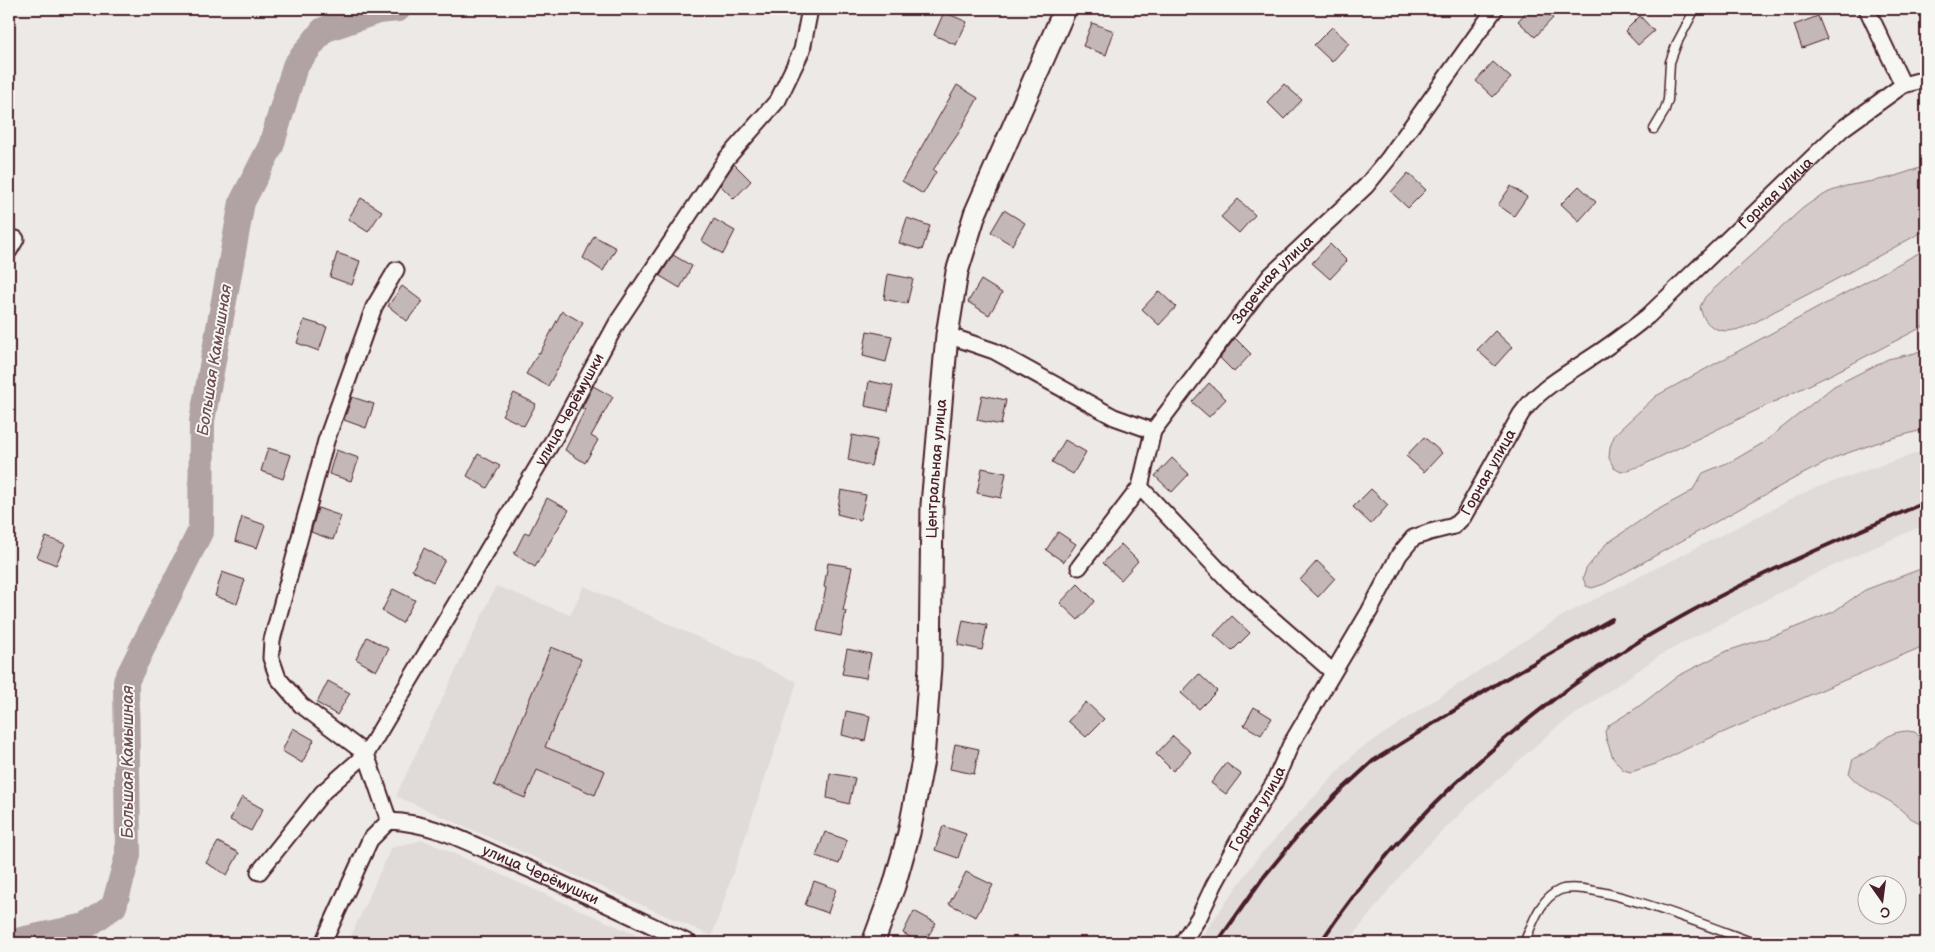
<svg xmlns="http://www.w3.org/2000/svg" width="1935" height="952" viewBox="0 0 1935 952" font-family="'Balsamiq Sans',sans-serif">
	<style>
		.built { fill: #e0dad8 }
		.green { fill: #d4cbca; stroke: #8f757a }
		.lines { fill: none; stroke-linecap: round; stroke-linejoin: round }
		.river { stroke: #b1a2a3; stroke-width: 26 }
		.building { fill: #c4b7b7; stroke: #4a1f2b }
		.lane-casing { stroke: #4a1f2b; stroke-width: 11 }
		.street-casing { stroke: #4a1f2b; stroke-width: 19 }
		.secondary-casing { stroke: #4a1f2b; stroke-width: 25 }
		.lane { stroke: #f6f6f2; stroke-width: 8 }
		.street { stroke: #f6f6f2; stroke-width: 15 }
		.secondary { stroke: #f6f6f2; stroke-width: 21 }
		.rail { stroke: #4a1f2b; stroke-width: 4 }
		.labels { text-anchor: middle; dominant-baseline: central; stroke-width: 4; stroke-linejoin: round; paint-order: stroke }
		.street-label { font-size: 15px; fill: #4a1f2b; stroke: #f6f6f2 }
		.water-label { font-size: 16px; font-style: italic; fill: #6e4d55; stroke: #f6f6f2 }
	</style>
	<rect width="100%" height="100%" fill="#ece9e6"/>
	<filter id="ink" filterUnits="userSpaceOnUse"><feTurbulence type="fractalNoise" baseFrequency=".02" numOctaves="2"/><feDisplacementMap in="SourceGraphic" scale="10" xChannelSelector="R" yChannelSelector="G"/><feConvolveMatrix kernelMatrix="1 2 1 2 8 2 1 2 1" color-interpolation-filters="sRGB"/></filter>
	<g filter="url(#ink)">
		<g class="built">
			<polygon points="1926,450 1926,524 1817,573 1660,655 1553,730 1469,805 1412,861 1347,943 1197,943 1259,856 1356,752 1562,616 1812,489"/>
			<polygon points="496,586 570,615 584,586 797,682 712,936 396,796"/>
			<polygon points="423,840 654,943 348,943 391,848"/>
		</g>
		<g class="green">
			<path d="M1926 166V230C1876 257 1826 286 1775 311 1761 319 1743 331 1726 331 1711 330 1703 321 1700 307L1705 297 1803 208 1813 201 1829 192 1846 186 1889 178Z"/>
			<polygon points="1926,249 1926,325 1834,373 1641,466 1621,472 1614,468 1609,458 1610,447 1615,434 1656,396"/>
			<polygon points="1926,348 1926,429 1885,440 1839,456 1795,478 1604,584 1592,588 1586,586 1583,578 1586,569 1606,544 1650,514 1692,491 1703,473 1734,460 1763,443 1834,386 1888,359 1915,353"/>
			<polygon points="1926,567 1926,645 1694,745 1656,764 1631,772 1623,770 1613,758 1606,738 1605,731 1609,725 1638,707 1678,676 1727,651 1779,634 1833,612 1865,590"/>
			<path d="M1907 731 1915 732 1926 744V825C1908 819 1908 815 1894 804 1879 794 1859 788 1849 774L1853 759C1860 755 1869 752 1875 747 1886 737 1891 732 1907 731Z"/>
		</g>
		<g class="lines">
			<polyline class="river" points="18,943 21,940 86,926 114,906 128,855 126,681 201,530 202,421 242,202 271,146 295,66 323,30 378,11 398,9"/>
		</g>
		<g class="building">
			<polygon points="1529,9 1542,9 1553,18 1535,37 1518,21"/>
			<polygon points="944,12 967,22 956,45 934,35"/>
			<polygon points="1640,16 1654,31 1638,45 1625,31"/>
			<polygon points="1818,16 1827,39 1802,48 1794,25"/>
			<polygon points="1092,23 1114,31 1106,55 1083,46"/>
			<polygon points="1332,27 1349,43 1332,62 1314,45"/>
			<polygon points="1493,62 1511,78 1493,97 1476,81"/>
			<polygon points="1284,84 1302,100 1284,119 1267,102"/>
			<polygon points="957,85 978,98 958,134 933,170 936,172 923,194 902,181"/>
			<polygon points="734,164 751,181 734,199 720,185"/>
			<polygon points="1408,173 1426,190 1408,208 1391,192"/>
			<polygon points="1511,186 1527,197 1514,216 1498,205"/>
			<polygon points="1579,186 1596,202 1579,221 1561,204"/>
			<polygon points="361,198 382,211 368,232 348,219"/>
			<polygon points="1238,199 1255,215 1239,233 1221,217"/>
			<polygon points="1004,210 1025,223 1012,245 991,232"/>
			<polygon points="907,218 930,226 922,250 899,243"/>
			<polygon points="714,219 735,231 723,254 702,241"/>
			<polygon points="594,236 616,248 603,271 583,258"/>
			<polygon points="1330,244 1347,261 1330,279 1312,263"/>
			<polygon points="337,253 360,261 352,285 330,277"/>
			<polygon points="673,255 692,266 680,288 660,276"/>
			<polygon points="888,274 913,279 907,304 884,299"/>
			<polygon points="981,280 1002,293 989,315 968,302"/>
			<polygon points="402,286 422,301 407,321 388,306"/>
			<polygon points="1159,291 1176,307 1159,325 1142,309"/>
			<polygon points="562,311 583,323 548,386 526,374 539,352 540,353"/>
			<polygon points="304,320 327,327 319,351 297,343"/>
			<polygon points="867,331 892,336 886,362 863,356"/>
			<polygon points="1495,331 1512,347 1495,366 1477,350"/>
			<polygon points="1235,338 1251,354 1234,372 1220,358"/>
			<polygon points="869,381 893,386 888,411 865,406"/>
			<polygon points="1209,383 1226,399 1209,417 1192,402"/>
			<polygon points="593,386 613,397 591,436 598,440 585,463 565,450 585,410 582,408"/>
			<polygon points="514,393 536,404 524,426 502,415"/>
			<polygon points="982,395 1006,400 1001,425 977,420"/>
			<polygon points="352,397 374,404 366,428 344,420"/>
			<polygon points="852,435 877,440 871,466 848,460"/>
			<polygon points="1424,437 1442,453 1424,472 1406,456"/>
			<polygon points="1065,440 1086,452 1073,474 1052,462"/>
			<polygon points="268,448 291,455 283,479 261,471"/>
			<polygon points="336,450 359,458 351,481 329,474"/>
			<polygon points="478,454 500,466 487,488 467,476"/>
			<polygon points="1172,458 1189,474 1172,492 1155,476"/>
			<polygon points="982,468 1006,473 1001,498 977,493"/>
			<polygon points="1371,489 1388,505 1371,524 1353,507"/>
			<polygon points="841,490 866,495 860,520 837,514"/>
			<polygon points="547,498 569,510 535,567 514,554 525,532 529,534"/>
			<polygon points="318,508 341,516 333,540 311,532"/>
			<polygon points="242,517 265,525 257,548 235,541"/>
			<polygon points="1058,532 1076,544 1064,562 1046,550"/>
			<polygon points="46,537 65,544 56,565 37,557"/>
			<polygon points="1121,544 1138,561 1121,580 1103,563"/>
			<polygon points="424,548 445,560 433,582 412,570"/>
			<polygon points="1317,561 1335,578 1318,597 1300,580"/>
			<polygon points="828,563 852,567 843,611 846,611 841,636 817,631 826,588 824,587"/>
			<polygon points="222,572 245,580 237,604 215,596"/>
			<polygon points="1078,584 1095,601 1078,620 1060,603"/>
			<polygon points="393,589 415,600 402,623 382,611"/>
			<polygon points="1232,616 1250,633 1232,651 1214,635"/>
			<polygon points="963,620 987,625 982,650 958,645"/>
			<polygon points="367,637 389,649 376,671 356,659"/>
			<polygon points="551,647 581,659 545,747 605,771 595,795 537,770 525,798 494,785"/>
			<polygon points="847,649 871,654 866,678 842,674"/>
			<polygon points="1199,674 1217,691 1199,709 1181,693"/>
			<polygon points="328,681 350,693 337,715 317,703"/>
			<polygon points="1086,702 1104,719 1086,737 1068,721"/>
			<polygon points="1254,707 1272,718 1261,735 1244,725"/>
			<polygon points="846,711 870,716 865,741 842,735"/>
			<polygon points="293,728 314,740 302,763 282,751"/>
			<polygon points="1173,736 1191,752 1173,771 1156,754"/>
			<polygon points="955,744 979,749 974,774 950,769"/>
			<polygon points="1226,763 1241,774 1226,794 1211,783"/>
			<polygon points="830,773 855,778 849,804 827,798"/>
			<polygon points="242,797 263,809 251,831 230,820"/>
			<polygon points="943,826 966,834 958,858 935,850"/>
			<polygon points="825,832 847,840 839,864 816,856"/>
			<polygon points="218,842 239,853 227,875 206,863"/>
			<polygon points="966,872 993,885 976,917 949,904"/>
			<polygon points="814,881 836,889 828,913 805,905"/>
			<polygon points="914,911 936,923 924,943 920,943 903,933"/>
		</g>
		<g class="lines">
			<g class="lane-casing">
				<g id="lane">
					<polyline points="1654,129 1664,112 1668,100 1670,62 1677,43 1695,9"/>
					<path d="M1524 943C1532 925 1540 898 1560 890 1590 878 1720 931 1754 943"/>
				</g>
			</g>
			<g class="street-casing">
				<g id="street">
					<polyline points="1867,9 1903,85"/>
					<polyline points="9,251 16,239"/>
					<polyline points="947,335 994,351 1114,417 1153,431"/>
					<polyline points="1140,487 1230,582 1333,672"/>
					<path id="s1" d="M1079 567 1140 487 1153 431 1270 276 1366 186 1388 159 1495 9"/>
					<path id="s2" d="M389 821 366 754 555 437 617 323 727 158 778 100 802 50 810 9"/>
					<polyline points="259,872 323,792 366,754 301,705 278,678 271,658 272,640 326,441 374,307 396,270"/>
					<path id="s3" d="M323 943 370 840 389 821C432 823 463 840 501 857 565 884 627 914 689 943"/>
					<path id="s4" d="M1182 943 1199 917 1214 885 1238 841 1274 783 1291 744 1369 612 1399 555 1413 538 1430 532 1454 526 1463 517 1521 414C1538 390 1562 377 1586 361 1608 347 1628 332 1648 316L1842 129 1903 85 1926 79"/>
				</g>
			</g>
			<g class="secondary-casing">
				<g id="secondary">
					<path id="s5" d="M873 943 894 886 909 833 923 760 930 667 932 505 947 335 957 272 975 214 1065 9"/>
				</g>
			</g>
			<use href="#lane" class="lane"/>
			<use href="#street" class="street"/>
			<use href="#secondary" class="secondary"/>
			<g class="rail">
				<polyline points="1217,943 1262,879 1299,834 1336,795 1373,761 1500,682 1612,619"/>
				<path d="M1320 943C1405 816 1534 700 1667 625 1750 577 1839 540 1926 502"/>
			</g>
		</g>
	</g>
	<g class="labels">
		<g class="street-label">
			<text stroke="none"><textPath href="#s4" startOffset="979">Горная улица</textPath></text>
			<text stroke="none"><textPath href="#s1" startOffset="351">Заречная улица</textPath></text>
			<text stroke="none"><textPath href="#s2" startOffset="471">улица Черёмушки</textPath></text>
			<text stroke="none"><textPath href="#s5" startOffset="482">Центральная улица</textPath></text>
			<text stroke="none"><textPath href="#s4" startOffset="574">Горная улица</textPath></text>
			<text stroke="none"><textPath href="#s4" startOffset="154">Горная улица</textPath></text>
			<text stroke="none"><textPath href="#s3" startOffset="302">улица Черёмушки</textPath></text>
		</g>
		<g class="water-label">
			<text transform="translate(215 360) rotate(-81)">Большая Камышная</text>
			<text transform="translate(128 762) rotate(-90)">Большая Камышная</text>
		</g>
	</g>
	<rect width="1935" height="952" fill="none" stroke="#f6f6f2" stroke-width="30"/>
	<rect x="15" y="15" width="1905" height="922" fill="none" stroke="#4a1f2b" stroke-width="2" filter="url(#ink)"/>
	<g transform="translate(1882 900) rotate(166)"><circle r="24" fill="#f6f6f2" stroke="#b1a0a2"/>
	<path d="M0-4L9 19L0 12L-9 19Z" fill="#4a1f2b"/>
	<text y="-8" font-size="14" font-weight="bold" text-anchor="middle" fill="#4a1f2b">С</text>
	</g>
</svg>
